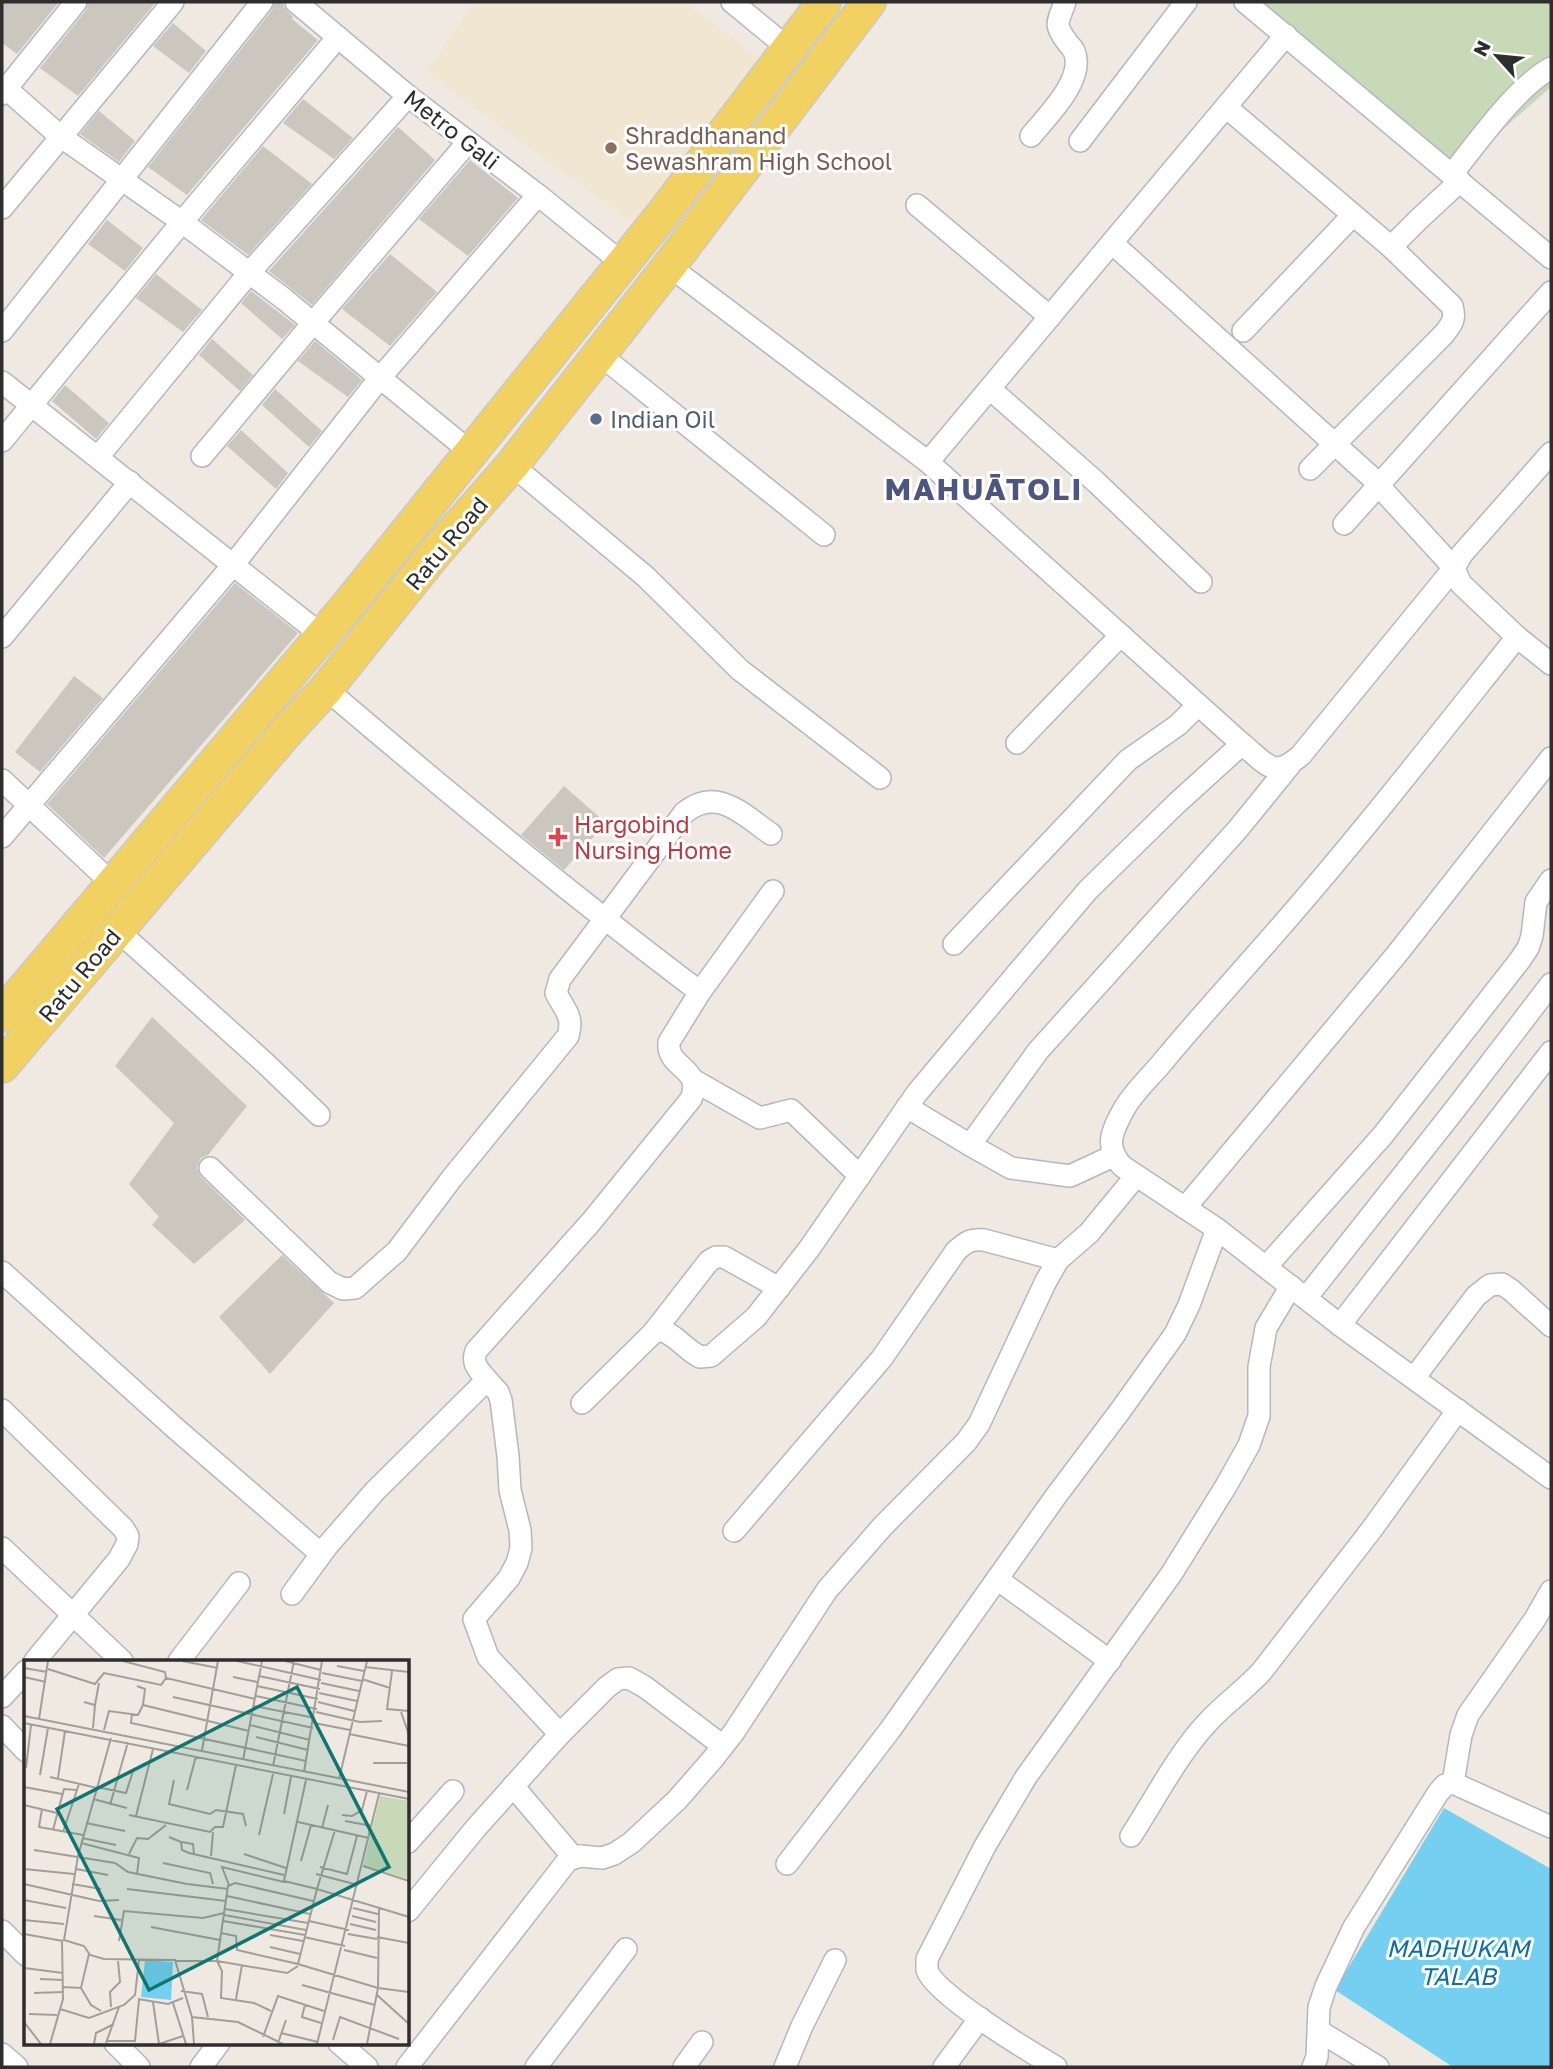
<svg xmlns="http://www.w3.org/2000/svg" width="1553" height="2069" viewBox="0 0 1553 2069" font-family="'Golos Text',sans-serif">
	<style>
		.education { fill: #f0e6d1 }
		.cemetery { fill: #c8d9b8 }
		.water { fill: #75cff0 }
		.building { fill: #cbc7bf }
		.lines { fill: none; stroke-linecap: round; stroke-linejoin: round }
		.minor-casing { stroke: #b4b7c1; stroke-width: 24 }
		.primary-casing { stroke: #c9c9c9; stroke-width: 36 }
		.minor { stroke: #fff; stroke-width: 21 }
		.primary { stroke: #f2d163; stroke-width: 33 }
		.education-dot { fill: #8d6e63; stroke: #fff; stroke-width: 2.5 }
		.service-dot { fill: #5c6f8a; stroke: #fff; stroke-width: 2.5 }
		.health-dot { fill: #e0444e; stroke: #fff; stroke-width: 2.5 }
		.labels { text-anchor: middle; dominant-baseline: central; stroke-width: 6; stroke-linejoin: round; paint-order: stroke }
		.street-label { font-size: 23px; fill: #2e2e2e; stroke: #fff }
		.education-label { font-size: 23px; fill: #785e54; stroke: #fff; text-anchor: start }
		.service-label { font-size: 23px; fill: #4e5e75; stroke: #fff; text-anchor: start }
		.health-label { font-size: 23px; fill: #be3a42; stroke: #fff; text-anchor: start }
		.water-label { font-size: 24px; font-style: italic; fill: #0d6fa3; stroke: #fff }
		.district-label { font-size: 30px; font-weight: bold; letter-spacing: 2px; fill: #4d5680; stroke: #fff }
		.inset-road { fill: none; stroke: #a29e99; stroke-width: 2 }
		.view { fill: #0f766e; fill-opacity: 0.15; stroke: #0f766e; stroke-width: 3.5 }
		.inset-edge { fill: none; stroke: #2e2e2e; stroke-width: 3.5 }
	</style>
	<rect width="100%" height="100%" fill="#efe9e1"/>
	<polygon class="education" points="474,2 685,2 763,61 634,224 425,72"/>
	<polygon class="cemetery" points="1251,2 1551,2 1551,87 1452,174"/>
	<polygon class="water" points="1444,1808 1551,1869 1551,2067 1453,2067 1335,1990"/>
	<g class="building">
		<polygon points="2,2 59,2 17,54 2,43"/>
		<polygon points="89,2 156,2 78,96 40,68 86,10"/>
		<polygon points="275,2 283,2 284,7 293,17 292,19 318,40 187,195 148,167 272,10"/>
		<polygon points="173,23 206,51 189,73 153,46"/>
		<polygon points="303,99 353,138 334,159 283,123"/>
		<polygon points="99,111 135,141 119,162 80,134"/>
		<polygon points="398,127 435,160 312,305 269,271"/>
		<polygon points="263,146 312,184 248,255 201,220"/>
		<polygon points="470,160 518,198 468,256 419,219"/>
		<polygon points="107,220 143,248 125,271 88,244"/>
		<polygon points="390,254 437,292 390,346 342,309"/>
		<polygon points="156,274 202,310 183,332 136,298"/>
		<polygon points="251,291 295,325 282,339 241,303"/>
		<polygon points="212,339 253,375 240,391 199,355"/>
		<polygon points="315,341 362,380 348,397 298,361"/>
		<polygon points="65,385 109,423 96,439 52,401"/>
		<polygon points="275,389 322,431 309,447 262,405"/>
		<polygon points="241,430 288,473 276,489 227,446"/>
		<polygon points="235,583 298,633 104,858 47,804"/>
		<polygon points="74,676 103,698 40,772 15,752"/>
		<polygon points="564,786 606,823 564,870 521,835"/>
		<polygon points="152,1017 247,1106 208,1155 201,1158 197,1166 198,1172 201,1177 245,1220 194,1264 152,1225 159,1217 129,1184 174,1123 115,1066"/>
		<polygon points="282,1255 334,1303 270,1374 219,1317"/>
	</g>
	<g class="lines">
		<g class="minor-casing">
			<g id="minor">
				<polyline points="296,2 408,96 538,195 611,254"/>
				<polyline points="732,2 777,39"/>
				<polyline points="1245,2 1551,258"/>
				<polyline points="2,85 60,136 182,222 284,299 462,445"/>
				<polyline points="2,94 76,2"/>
				<path d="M1226 107 1391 247 1452 306C1456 319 1452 324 1444 334L1310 469"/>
				<path d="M1031 136C1047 116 1086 79 1074 51 1072 47 1069 45 1067 42 1053 23 1058 23 1065 2"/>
				<polyline points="1080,141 1186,2"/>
				<path d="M1452 174C1478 142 1516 87 1551 68"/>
				<polyline points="917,205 1050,317"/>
				<polyline points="2,208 173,2"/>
				<polyline points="1391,247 1418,220 1460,181"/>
				<path d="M669 266 928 462 1242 744C1267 764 1273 780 1301 755L1454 568 1379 486V484L1112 243"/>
				<polyline points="2,331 262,2"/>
				<polyline points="1243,331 1353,215"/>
				<polyline points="599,354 824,535"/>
				<polyline points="2,382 314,629"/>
				<polyline points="990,389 1096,482 1201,582"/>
				<polyline points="2,441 182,222 338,37"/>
				<polyline points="1551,453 1462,554 1454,568 1461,584 1517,637 1551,664"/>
				<polyline points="202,456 313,323 468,142"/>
				<polyline points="98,457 249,273 408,96"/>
				<polyline points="928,462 1286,35"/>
				<polyline points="512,465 646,577 740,670 880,778"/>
				<polyline points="1344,524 1551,292"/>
				<polyline points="2,637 130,482"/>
				<path d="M1517 637C1438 736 1360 836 1276 932 1238 976 1198 1019 1161 1064 1149 1078 1133 1093 1124 1109 1112 1131 1104 1146 1122 1166L1217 1229 1340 1325 1551 1478"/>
				<polyline points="1017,743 1121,635"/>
				<polyline points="2,780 101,873"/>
				<polyline points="2,837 233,565 379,379 538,195"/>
				<polyline points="117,930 265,1063 319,1115"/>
				<polyline points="954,944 1128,760 1178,725 1198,705"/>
				<polyline points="700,992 773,891"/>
				<polyline points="693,1080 760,1118 791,1110 860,1176"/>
				<polyline points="907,1107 970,1145"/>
				<polyline points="1113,1156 1070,1176 1011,1168 970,1145 1038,1051 1238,829 1290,765"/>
				<path d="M210 1168 329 1282 343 1289 355 1288 397 1251 452 1178 568 1036C574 1016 565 1011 556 993L560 979 684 813C717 786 742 814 771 834"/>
				<polyline points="1185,1208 1397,954 1551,758"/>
				<polyline points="1266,1267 1383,1135 1520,960 1528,948 1532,936 1536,902 1551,880"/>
				<polyline points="2,1272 175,1428 321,1554"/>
				<polyline points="1306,1298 1456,1108 1551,984"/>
				<polyline points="1340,1325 1551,1052"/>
				<polyline points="653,1333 709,1261 716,1257 724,1257 779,1288"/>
				<polyline points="1414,1378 1476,1296 1490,1285 1502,1284 1511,1290 1551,1326"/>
				<polyline points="487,1380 498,1392 501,1400 508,1456 510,1490 520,1530 521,1548 517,1563 509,1578 474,1619 488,1657 560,1734"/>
				<polyline points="582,1403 653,1333 663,1330 675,1338 692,1352 700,1357 711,1356 756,1317 809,1249 917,1093 1020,970 1088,890 1177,803 1242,744"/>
				<polyline points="2,1410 123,1528 128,1536 127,1544 119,1559 35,1661"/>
				<path d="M734 1531 882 1358 956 1251C966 1242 970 1239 984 1240L1058 1260"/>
				<polyline points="2,1548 122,1661"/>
				<polyline points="997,1579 1110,1661"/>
				<path d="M292 1594 328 1545 375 1491 487 1380C479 1370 471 1364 476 1351L591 1222 691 1099C704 1067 666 1069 669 1042L700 992C571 895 448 793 326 689"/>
				<polyline points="179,1661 239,1583"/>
				<polyline points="2,1697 26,1671"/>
				<polyline points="2,1726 26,1751"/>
				<polyline points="1453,1783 1461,1735 1468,1715 1535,1619 1551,1591"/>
				<polyline points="513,1786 573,1857 580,1856"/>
				<path d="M1131 1836C1155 1799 1178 1754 1207 1723 1224 1704 1245 1690 1262 1671L1372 1529 1458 1410"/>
				<polyline points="408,1842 453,1791"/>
				<polyline points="787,1864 890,1730 1056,1496 1120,1411 1175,1334 1189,1305 1217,1229"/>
				<polyline points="408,1911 475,1829 560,1734 607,1687 618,1679 629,1678 645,1687 723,1746"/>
				<polyline points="2,1931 26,1955"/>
				<polyline points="1319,2031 1378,2067"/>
				<polyline points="115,2043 139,2067"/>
				<polyline points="339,2043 367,2067"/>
				<polyline points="2,2054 17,2067"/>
				<polyline points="201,2067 219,2043"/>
				<polyline points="407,2067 568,1860 580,1856 602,1858 614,1854 631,1843 677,1800 712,1760 734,1732 827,1590 882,1527 966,1442 979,1424 1045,1283 1058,1260 1089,1233 1136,1176"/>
				<polyline points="536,2067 626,1949"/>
				<polyline points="684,2067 702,2042"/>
				<polyline points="785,2067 802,2026 835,1960"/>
				<polyline points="944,2067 980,2018"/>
				<path d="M1056 2067C1032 2053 934 1994 927 1970 927 1969 927 1960 927 1959L985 1846 1026 1777 1172 1573 1226 1486 1249 1445 1259 1416V1367L1266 1328 1291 1286"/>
				<polyline points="1313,2067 1317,2057 1319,2007 1326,1986 1354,1927 1438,1793 1445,1785 1453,1783 1551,1827"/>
			</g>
		</g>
		<g class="primary-casing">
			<g id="primary">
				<polyline points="2,1015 348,605 662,215 824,2"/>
				<polyline points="2,1066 289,729 326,689 435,553 512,465 669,266 869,2"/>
			</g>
		</g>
		<use href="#minor" class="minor"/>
		<use href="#primary" class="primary"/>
	</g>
	<circle class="education-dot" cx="611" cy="148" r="7"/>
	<circle class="service-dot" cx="596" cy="419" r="7"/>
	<path class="health-dot" d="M554.5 826.5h7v7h7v7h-7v7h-7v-7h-7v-7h7z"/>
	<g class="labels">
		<g class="street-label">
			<text transform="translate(452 129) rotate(38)">Metro Gali</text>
			<text transform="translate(446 543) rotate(-50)">Ratu Road</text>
			<text transform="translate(79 975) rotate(-50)">Ratu Road</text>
		</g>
		<g class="education-label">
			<text x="625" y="135">Shraddhanand<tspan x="625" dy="26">Sewashram High School</tspan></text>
		</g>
		<g class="service-label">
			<text x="610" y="419">Indian Oil</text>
		</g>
		<g class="health-label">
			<text x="574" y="824">Hargobind<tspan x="574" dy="26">Nursing Home</tspan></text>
		</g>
		<g class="water-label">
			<text x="1458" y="1947">MADHUKAM<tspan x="1458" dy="28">TALAB</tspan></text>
		</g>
		<g class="district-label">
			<text x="984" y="489">MAHUĀTOLI</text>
		</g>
	</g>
	<g transform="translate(24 1660)">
		<rect width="385" height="385" fill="#efe9e1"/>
		<path d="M356 136 385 141V219L339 206Z" fill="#c8d9b8"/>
		<path d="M121 300 149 302 147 340 117 337Z" fill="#75cff0"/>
		<path class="inset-road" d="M99 1 141 12 142 18 231 39M158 1 194 8M213 1 297 20M261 1 297 10M313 6 340 11M341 7 385 12M0 8 23 12M24 9 71 24 80 13 137 25 142 18M368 11 363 49 385 51M298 13 338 21M235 16 296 29M0 17 22 22M209 17 233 22M338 19 366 28M297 23 335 31M113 26 121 29 119 45M233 26 294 39M295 33 333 41M232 36 293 49M149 37 289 68M60 42 71 45 69 68M294 42 330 51M71 45 75 23M230 46 291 58M292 52 336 62 358 61M377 52 385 75M108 54 107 63 282 101M0 56 385 132M15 59 24 1M0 63 385 139M290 63 326 70M226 65 286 80M80 70 85 51 114 55 119 45 225 71M325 74 385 86M232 77 284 90M87 78 54 196 40 280 60 286 66 295 80 299 151 300 168 357 214 362 259 384M178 90 194 1M219 100 238 1M349 103H383M249 106 270 1M2 108 7 65M280 112 298 1M16 115 24 68M26 117 73 128M34 118 41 71M315 119 343 1M150 120 145 144 186 154 192 150 219 154 222 166M282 120 260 221 293 229 311 170M0 127 38 134M73 127 102 133 110 108M163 130 172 96M69 139 103 148M0 145 33 153M86 145 104 82M18 149 15 167 59 175M260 154 267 117M105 155 186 172 191 167H199L212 105M318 155 328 156 338 150 343 131M112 156 129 89M321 161 348 166M274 162 345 178M62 163 101 171M298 168 304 145M29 170 40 129 53 130M39 172 55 124M235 175 249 114M145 177 157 182 158 190 165 193 260 215M58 178 92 185M158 182 169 184 170 194M57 183 115 198 113 214M10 190 91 203 104 212 163 224 204 229M105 194 113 178 124 179 142 165M220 194 262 208M187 196 189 172M277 201 287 165M139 203 186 213 189 224M339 206 385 221M296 207 323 214 333 176M0 209 50 214M52 209 84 215M292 214 334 225M0 224 75 241 95 240M48 224 77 229M205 225 198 207 260 222M103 229 202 241M203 236 286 254M0 240 42 248M329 248 354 254M201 249 284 263M200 255 282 270M70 256 97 260M328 256 352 262M385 257 293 229 274 304 354 328 385 332M0 260 40 264M199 261 281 275M285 261 325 270M326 264 352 270M127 267 196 280M197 273 212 276 213 290 274 304M0 274 39 281M324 274 353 279M246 275 279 281M280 277 321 286M353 277 385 283M95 281 100 251 179 258 200 253M246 287 276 294M320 290 353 298M152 301H193L198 311 197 338 230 343 247 351M274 306 263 313 193 301 204 226 211 223 289 241M0 308 39 313M16 319 39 320M278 325 351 345M39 327 57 328 65 294M57 328 67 345 77 351M157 331 178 334 184 357M10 333 40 332M353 335 385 364M114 339 144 344 159 338M212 339 218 305M129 342 135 384M149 343 162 384M281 344 278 357 297 363M87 347 86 332 96 322 94 301M36 349 65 358 100 345 111 335 115 300M5 354 33 355M168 357 170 384M0 362 17 384M257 373 294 382M239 377 254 336 300 351M309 380 316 357 375 379M82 381H111L115 340M82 383 95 347M254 383 262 360M26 384 39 339 38 281M70 384 72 373 90 364M135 384 159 376M293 384 355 134M343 384 354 328 355 248"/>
		<path class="view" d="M273 27 365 207 125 330 33 149Z"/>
		<rect width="385" height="385" class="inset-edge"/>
	</g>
	<rect width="1553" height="2069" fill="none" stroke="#2e2e2e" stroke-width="7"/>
	<g transform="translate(1497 56) rotate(297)" stroke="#ffffff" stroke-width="5" paint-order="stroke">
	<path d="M0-5L12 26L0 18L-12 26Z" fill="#2e2e2e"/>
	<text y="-10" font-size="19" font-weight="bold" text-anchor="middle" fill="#2e2e2e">N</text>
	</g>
</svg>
